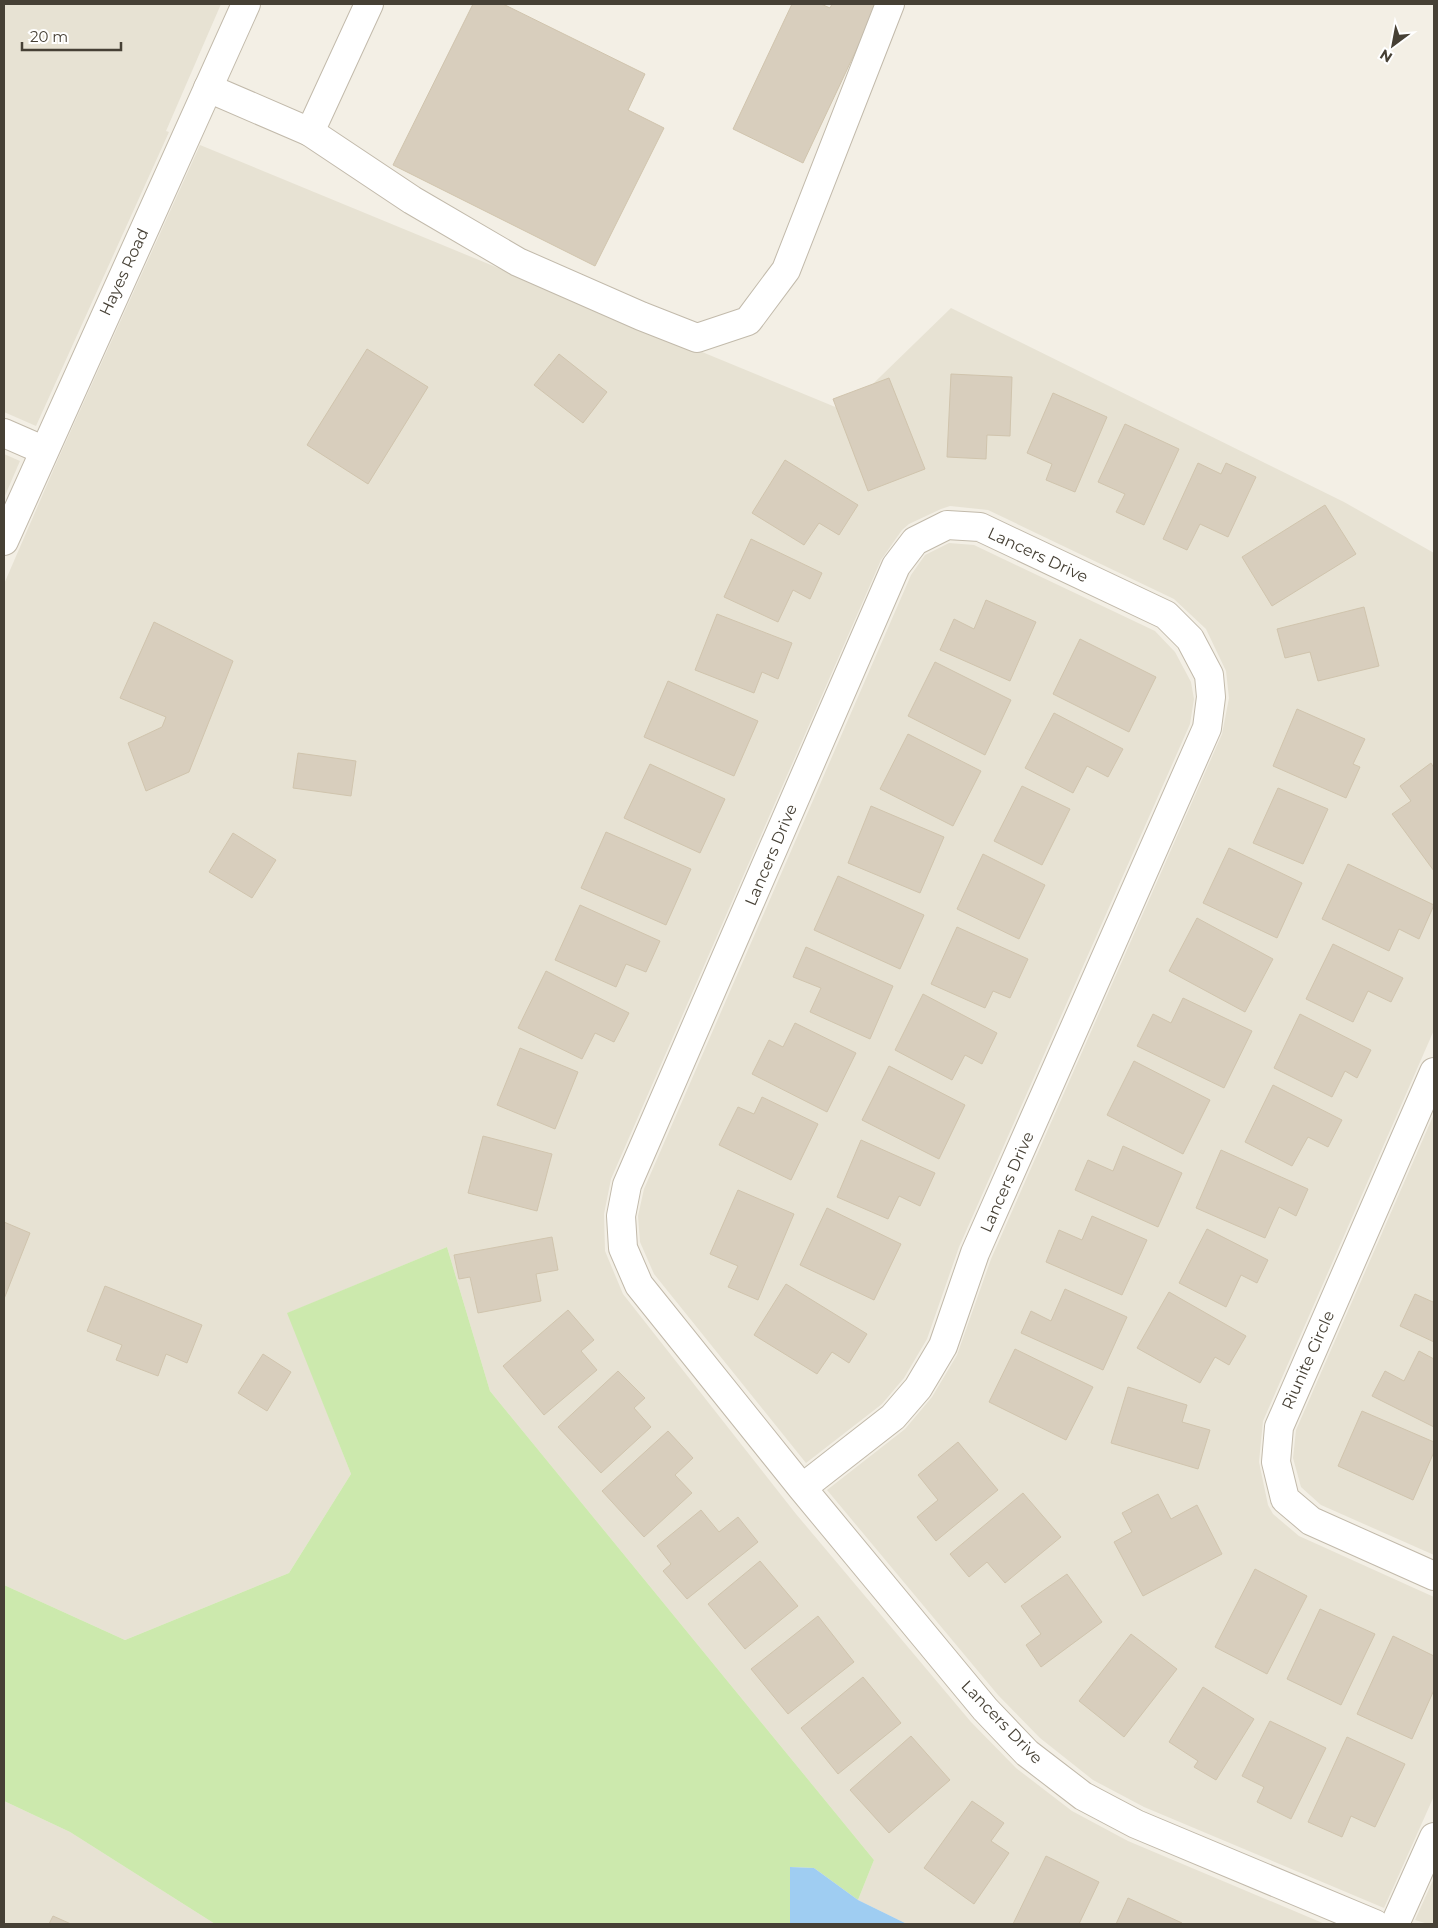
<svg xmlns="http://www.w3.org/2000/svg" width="1438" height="1928" viewBox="0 0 1438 1928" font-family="Montserrat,sans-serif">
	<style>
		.residential { fill: #e7e2d3 }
		.green { fill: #cce9ad }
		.water { fill: #9fcdf2 }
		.building { fill: #d8cebd; stroke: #d0c4ad }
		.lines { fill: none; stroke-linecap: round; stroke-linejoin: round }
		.minor-casing { stroke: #c2baab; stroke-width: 30 }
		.minor { stroke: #fff; stroke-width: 28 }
		.labels { text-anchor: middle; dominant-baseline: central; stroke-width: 4.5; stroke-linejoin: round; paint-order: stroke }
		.street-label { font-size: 16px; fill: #464035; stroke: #fff }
	</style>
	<rect width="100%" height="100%" fill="#f3efe5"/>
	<g class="residential">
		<polygon points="4,4 221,4 166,131 169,132 36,426 4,412"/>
		<polygon points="200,145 845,411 951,308 1344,502 1434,553 1434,1030 1263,1421 1259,1462 1268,1505 1273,1514 1299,1536 1434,1597 1434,1796 1384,1908 1144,1807 1093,1780 1040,1738 998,1695 827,1490 905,1429 932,1397 957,1355 991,1259 1222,734 1229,698 1226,671 1206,629 1174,599 988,510 950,506 941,509 909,524 902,530 881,560 611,1179 604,1214 605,1251 623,1294 796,1514 971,1722 1016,1768 1072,1811 1128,1841 1325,1924 907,1924 858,1900 874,1860 490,1391 447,1247 288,1313 351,1474 289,1573 125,1640 4,1585 4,584 59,457"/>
		<polygon points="4,454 20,461 4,498"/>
		<polygon points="949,543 974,545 1155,631 1175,652 1191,682 1194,699 1190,724 959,1247 927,1339 904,1378 882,1404 806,1463 654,1274 640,1242 638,1216 644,1189 911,575 925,555"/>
		<polygon points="1434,1114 1434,1555 1321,1505 1301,1487 1293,1458 1296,1430"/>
		<polygon points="4,1801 70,1832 215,1924 4,1924"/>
		<polygon points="1434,1878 1434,1924 1428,1924 1415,1920"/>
	</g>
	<polygon class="green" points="447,1247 490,1391 874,1860 858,1900 814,1868 790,1867 790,1924 215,1924 70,1832 4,1801 4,1585 125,1640 289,1573 351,1474 287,1313"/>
	<polygon class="water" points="790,1867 814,1868 858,1900 907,1924 790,1924"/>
	<g class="building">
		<polygon points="473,4 503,4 645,74 628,110 664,128 595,266 393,165"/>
		<polygon points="792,4 821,4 830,8 832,4 872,4 877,6 803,163 733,129"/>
		<polygon points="367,349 428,387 368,484 307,445"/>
		<polygon points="559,354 607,392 583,423 534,385"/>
		<polygon points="951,374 1012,377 1010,436 987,435 986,459 947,457"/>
		<polygon points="889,378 925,469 868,491 833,399"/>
		<polygon points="1053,393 1107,417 1075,492 1046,480 1052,464 1027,453"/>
		<polygon points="1125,424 1179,449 1144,525 1116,512 1125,494 1098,482"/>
		<polygon points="785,460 858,505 839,535 819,523 804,545 752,513"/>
		<polygon points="1198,463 1221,474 1226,463 1256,477 1228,537 1200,524 1187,550 1163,539"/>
		<polygon points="1325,505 1356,554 1272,606 1242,557"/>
		<polygon points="751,539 822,573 810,599 793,590 778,622 724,597"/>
		<polygon points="986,600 1036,622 1010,681 940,650 954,619 974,629"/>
		<polygon points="1364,607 1379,666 1318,681 1310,652 1285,658 1277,629"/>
		<polygon points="717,614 792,643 778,679 762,672 754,693 695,670"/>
		<polygon points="154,622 233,661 189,772 146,791 128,743 162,727 166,717 120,698"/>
		<polygon points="1080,639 1156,677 1129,732 1053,694"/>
		<polygon points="935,662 1011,700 985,755 908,716"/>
		<polygon points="668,681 758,721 734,776 644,737"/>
		<polygon points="1297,709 1365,739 1353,764 1360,767 1346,798 1273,766"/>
		<polygon points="1054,713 1123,749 1108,777 1087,766 1073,793 1025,768"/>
		<polygon points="908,734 981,771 953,826 880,789"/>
		<polygon points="298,753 356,761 351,796 293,788"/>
		<polygon points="1431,763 1434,768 1434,871 1392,814 1411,801 1400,786"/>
		<polygon points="650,764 725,799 700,853 624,818"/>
		<polygon points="1022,786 1070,809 1042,865 994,841"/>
		<polygon points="1278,788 1328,809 1303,864 1253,843"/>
		<polygon points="871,806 944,837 920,893 848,863"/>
		<polygon points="606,832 691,869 666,925 581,888"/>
		<polygon points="233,833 276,860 252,898 209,872"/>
		<polygon points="1229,848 1302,883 1277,938 1203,903"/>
		<polygon points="983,854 1045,885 1019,939 957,909"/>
		<polygon points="1348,864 1434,905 1419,939 1399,929 1389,951 1322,919"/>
		<polygon points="838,876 924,915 900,969 814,930"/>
		<polygon points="580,905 660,941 646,972 626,964 616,987 555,960"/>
		<polygon points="1197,918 1273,959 1245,1012 1169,971"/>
		<polygon points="957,927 1028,959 1010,998 993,991 985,1008 931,984"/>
		<polygon points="1333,944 1403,978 1391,1002 1368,991 1353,1022 1306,999"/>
		<polygon points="806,947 893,986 870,1039 810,1012 821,988 793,977"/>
		<polygon points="546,971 629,1013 614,1042 595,1033 582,1059 518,1028"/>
		<polygon points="923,994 997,1033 982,1064 965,1055 952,1080 895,1050"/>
		<polygon points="1183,998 1252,1031 1224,1088 1137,1046 1153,1014 1171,1023"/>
		<polygon points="1300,1014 1371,1050 1357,1078 1345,1071 1332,1097 1274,1068"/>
		<polygon points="795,1023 856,1053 827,1112 752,1074 769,1040 783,1047"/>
		<polygon points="520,1048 578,1072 555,1129 497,1105"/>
		<polygon points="1134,1061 1210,1100 1183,1154 1107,1115"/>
		<polygon points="889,1066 965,1105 939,1159 862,1120"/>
		<polygon points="1273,1085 1342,1120 1328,1147 1308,1137 1292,1166 1245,1142"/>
		<polygon points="762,1097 818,1124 791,1180 719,1145 738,1107 754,1114"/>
		<polygon points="483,1136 552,1154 537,1211 468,1193"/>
		<polygon points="861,1140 935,1173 920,1206 899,1196 888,1219 837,1197"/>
		<polygon points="1123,1146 1182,1173 1158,1227 1075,1190 1088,1160 1113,1171"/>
		<polygon points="1221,1150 1308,1189 1296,1216 1279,1207 1265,1238 1196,1208"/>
		<polygon points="738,1190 794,1214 758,1300 728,1287 738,1266 710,1254"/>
		<polygon points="827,1208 901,1244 874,1300 800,1265"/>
		<polygon points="1092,1216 1147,1240 1122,1295 1046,1262 1059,1230 1082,1240"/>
		<polygon points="4,1222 30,1233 4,1299"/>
		<polygon points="1207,1229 1268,1260 1257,1283 1241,1275 1226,1307 1179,1283"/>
		<polygon points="552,1237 558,1270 536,1274 541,1301 478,1313 470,1277 459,1279 454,1255"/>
		<polygon points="786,1284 867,1334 849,1363 832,1352 817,1374 754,1335"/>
		<polygon points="105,1286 202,1325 187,1363 166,1354 158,1376 116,1360 122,1345 87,1331"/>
		<polygon points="1065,1289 1127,1317 1103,1370 1021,1333 1031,1311 1051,1321"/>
		<polygon points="1169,1292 1246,1336 1229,1365 1215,1357 1200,1383 1137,1348"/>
		<polygon points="1415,1294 1433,1302 1434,1300 1434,1342 1400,1326"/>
		<polygon points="568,1310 594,1340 581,1351 597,1370 544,1415 503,1366"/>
		<polygon points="1015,1349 1093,1387 1066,1440 989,1402"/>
		<polygon points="1419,1351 1434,1359 1434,1427 1372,1396 1385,1371 1404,1381"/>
		<polygon points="263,1354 291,1372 267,1411 238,1393"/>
		<polygon points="618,1371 645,1398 634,1408 651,1427 601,1473 558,1427"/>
		<polygon points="1128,1387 1187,1405 1182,1422 1210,1430 1198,1469 1111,1443"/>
		<polygon points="1362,1411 1434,1442 1434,1452 1413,1500 1338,1466"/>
		<polygon points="668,1431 693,1458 675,1475 692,1493 644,1537 602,1491"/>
		<polygon points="958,1442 998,1490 936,1541 917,1517 938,1500 918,1475"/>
		<polygon points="1023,1493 1061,1537 1005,1583 987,1562 969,1577 950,1554"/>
		<polygon points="1158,1494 1171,1519 1197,1505 1222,1554 1143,1596 1114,1542 1132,1532 1122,1513"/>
		<polygon points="701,1510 719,1532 738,1517 758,1542 687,1599 663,1571 671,1564 657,1546"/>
		<polygon points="760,1561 798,1606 745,1649 708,1604"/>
		<polygon points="1255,1569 1307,1596 1267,1674 1215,1647"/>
		<polygon points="1067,1574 1102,1622 1041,1667 1026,1645 1041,1634 1021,1606"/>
		<polygon points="1320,1609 1375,1634 1341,1705 1287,1679"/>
		<polygon points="818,1616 854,1662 788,1714 751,1669"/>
		<polygon points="1131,1634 1177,1669 1124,1737 1079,1701"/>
		<polygon points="1393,1636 1434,1656 1434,1690 1412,1739 1357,1714"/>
		<polygon points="863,1677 901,1723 838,1774 801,1728"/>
		<polygon points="1203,1687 1254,1719 1216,1780 1194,1767 1198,1761 1169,1742"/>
		<polygon points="1270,1721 1326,1748 1291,1819 1257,1802 1264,1787 1242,1776"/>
		<polygon points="911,1736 950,1780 889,1833 850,1790"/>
		<polygon points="1347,1737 1405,1764 1375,1827 1351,1816 1342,1837 1308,1822"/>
		<polygon points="972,1801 1004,1823 991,1841 1009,1853 974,1904 924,1868"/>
		<polygon points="1046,1856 1099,1882 1079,1924 1013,1924"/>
		<polygon points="1128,1898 1182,1923 1182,1924 1116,1924"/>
		<polygon points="53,1916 71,1924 49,1924"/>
	</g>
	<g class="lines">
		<g class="minor-casing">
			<g id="minor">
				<polyline points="208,88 310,132 369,4"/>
				<polyline points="310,132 412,200 518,262 641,316 697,338 748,321 786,270 890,4"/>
				<polyline points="4,433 43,450"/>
				<polyline points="4,541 246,4"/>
				<polyline points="1434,1072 1279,1427 1276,1462 1285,1499 1311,1521 1434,1576"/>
				<polyline points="802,1488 893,1417 918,1388 943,1346 975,1253 1207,728 1211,697 1209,675 1190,639 1166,615 980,527 947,525 915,541 896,566 627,1185 621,1216 623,1248 639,1285 802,1488 985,1709 1027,1753 1083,1796 1136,1824 1375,1924"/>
				<polyline points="1395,1924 1434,1837"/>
			</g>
		</g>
		<use href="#minor" class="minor"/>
	</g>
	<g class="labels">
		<g class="street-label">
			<text transform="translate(124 272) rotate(-65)">Hayes Road</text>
			<text transform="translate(1038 555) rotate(25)">Lancers Drive</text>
			<text transform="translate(771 855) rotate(-67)">Lancers Drive</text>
			<text transform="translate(1007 1182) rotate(-66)">Lancers Drive</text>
			<text transform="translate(1308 1360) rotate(-66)">Riunite Circle</text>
			<text transform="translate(1002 1722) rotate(46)">Lancers Drive</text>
		</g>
	</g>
	<rect width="1438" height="1928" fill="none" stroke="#464035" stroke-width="10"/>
	<g transform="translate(1393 45) rotate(212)" stroke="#ffffff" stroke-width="4" paint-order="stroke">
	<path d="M0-4L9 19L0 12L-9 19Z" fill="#464035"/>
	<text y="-8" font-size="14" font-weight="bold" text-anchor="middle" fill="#464035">N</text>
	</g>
	<path d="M22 42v8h99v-8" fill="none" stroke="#464035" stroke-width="2.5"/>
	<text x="30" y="42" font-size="15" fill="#464035" stroke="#ffffff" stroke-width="4" paint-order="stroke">20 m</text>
</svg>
